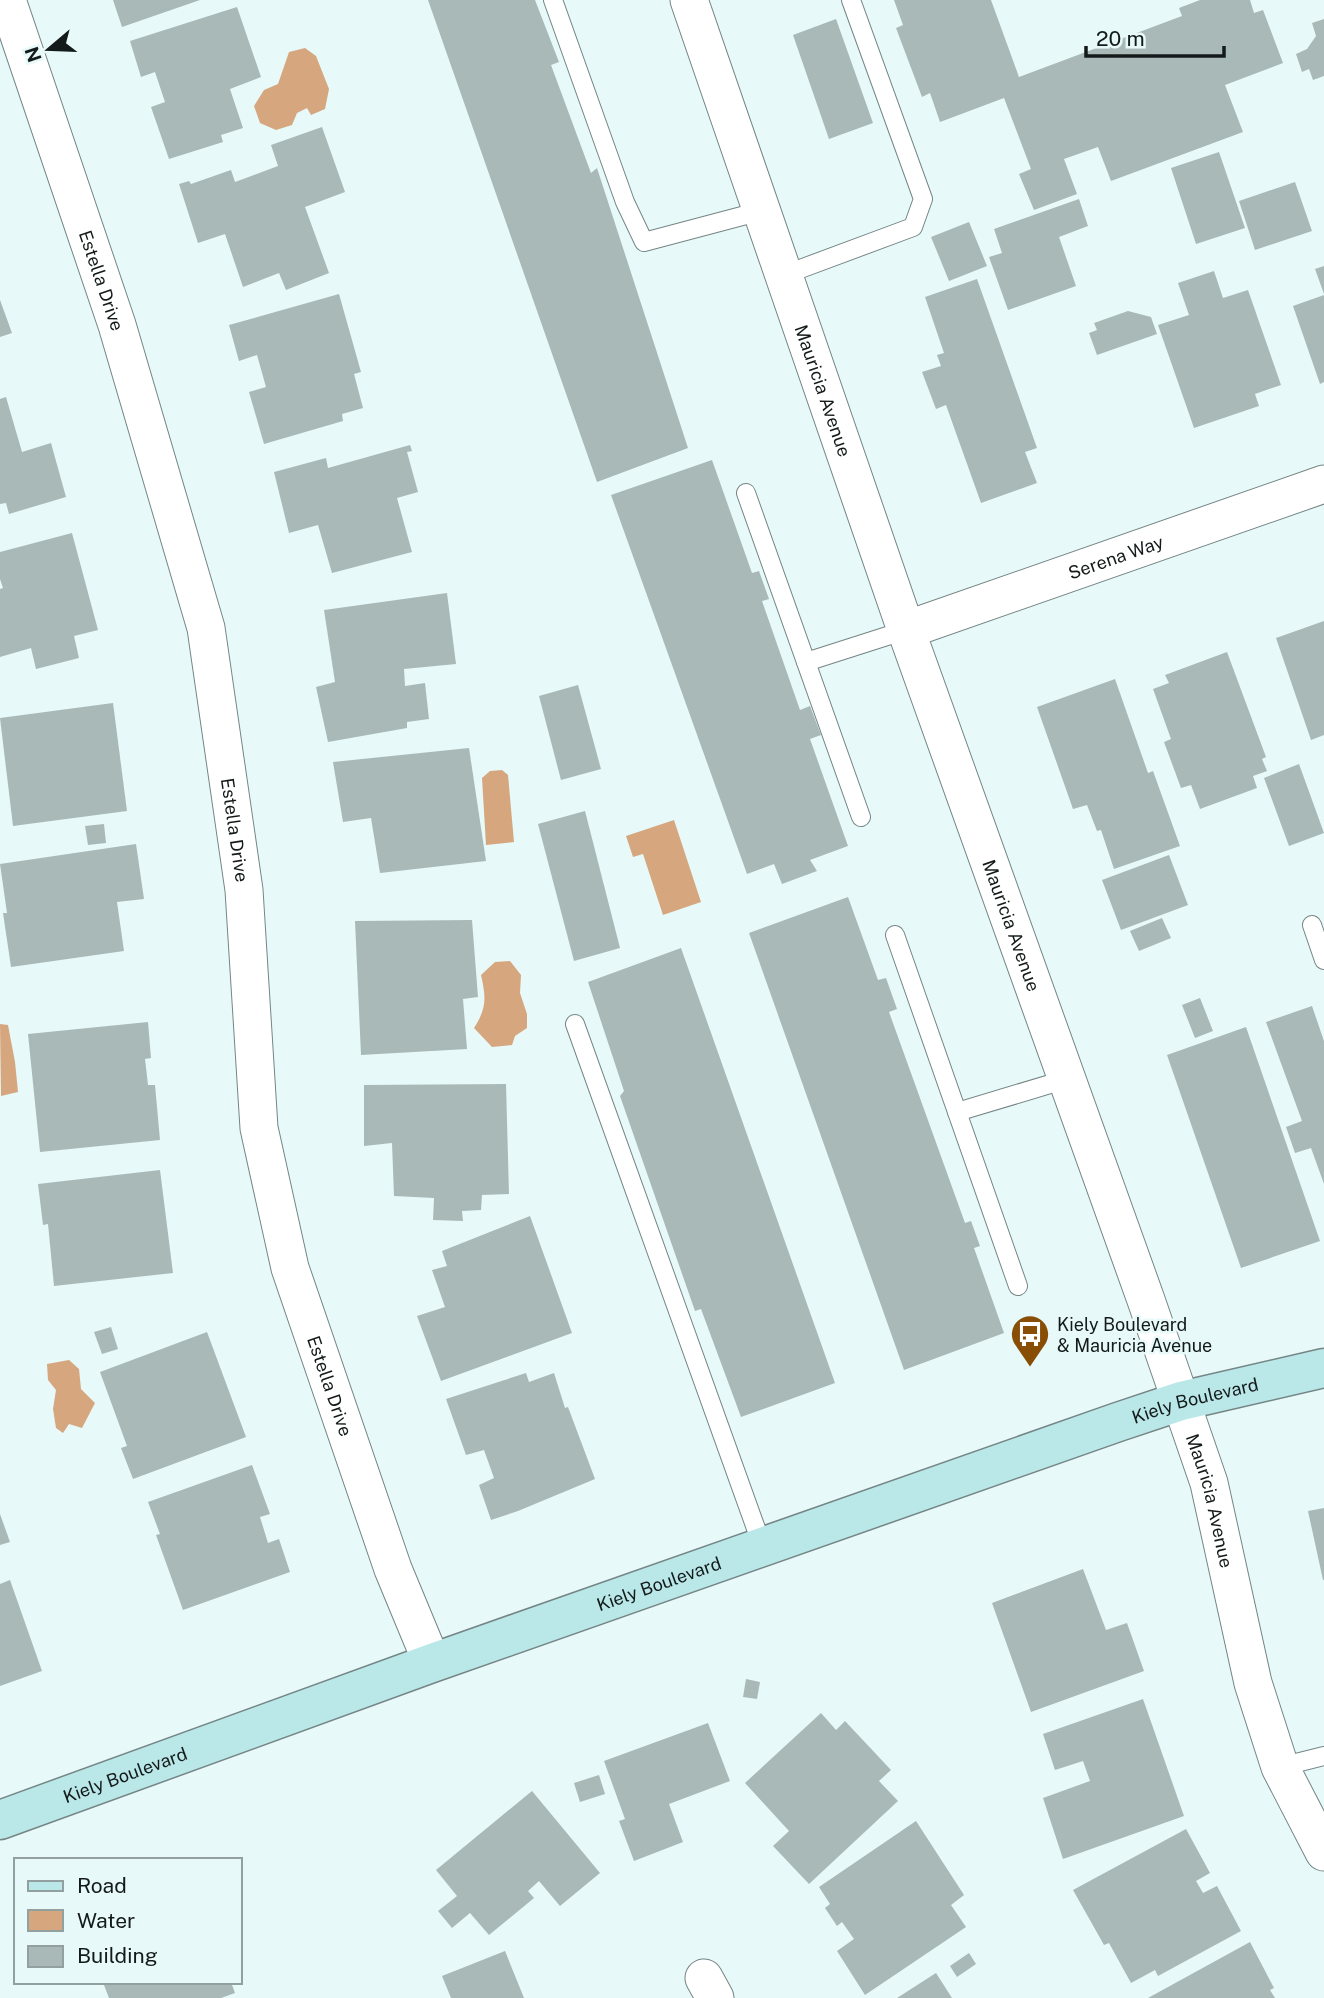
<svg xmlns="http://www.w3.org/2000/svg" width="1324" height="1998" viewBox="0 0 1324 1998" font-family="'Public Sans',sans-serif">
	<style>
		.water { fill: #d6a77f }
		.building { fill: #a8b9b8 }
		.lines { fill: none; stroke-linecap: round; stroke-linejoin: round }
		.service-casing { stroke: #758585; stroke-width: 20 }
		.minor-casing { stroke: #758585; stroke-width: 39 }
		.secondary-casing { stroke: #758585; stroke-width: 41 }
		.service { stroke: #fff; stroke-width: 18 }
		.minor { stroke: #fff; stroke-width: 37 }
		.secondary { stroke: #bae7e8; stroke-width: 38 }
		.labels { text-anchor: middle; dominant-baseline: central; stroke-width: 5; stroke-linejoin: round; paint-order: stroke }
		.street-label { font-size: 18px; fill: #141a1a; stroke: #e7f9f9 }
		.poi-label { font-size: 18px; fill: #141a1a; stroke: #e7f9f9; text-anchor: start }
	</style>
	<rect width="100%" height="100%" fill="#e7f9f9"/>
	<g class="water">
		<polygon points="305,48 316,56 329,89 325,109 311,115 307,108 297,113 292,125 276,130 260,123 254,106 264,90 278,84 289,52"/>
		<polygon points="502,770 508,775 514,842 486,845 482,778 490,771"/>
		<polygon points="674,820 701,902 663,915 643,854 633,857 626,836"/>
		<path d="M510,961L521,975L520,993L527,1014V1028L515,1036L512,1045L492,1047L474,1028C487,1008 486,997 481,975L495,962Z"/>
		<polygon points="0,1024 8,1025 15,1062 18,1092 1,1096"/>
		<polygon points="69,1360 79,1369 81,1389 95,1403 82,1428 69,1424 63,1433 56,1428 53,1409 56,1390 48,1380 47,1364"/>
	</g>
	<g class="building">
		<polygon points="113,0 200,0 122,27"/>
		<polygon points="428,0 535,0 559,62 551,65 591,173 597,168 688,448 597,482"/>
		<polygon points="894,0 991,0 1019,77 1182,16 1179,8 1200,0 1250,0 1254,13 1263,10 1283,63 1225,85 1243,132 1111,181 1098,147 1064,159 1077,194 1034,210 1019,174 1031,169 1004,98 940,122 930,93 922,97 896,28 903,25"/>
		<polygon points="237,7 261,77 230,89 243,128 221,135 223,142 169,159 151,107 165,102 155,72 141,77 130,41"/>
		<polygon points="836,19 873,123 829,139 793,35"/>
		<polygon points="1324,19 1324,76 1313,80 1309,69 1302,72 1296,54 1307,49 1316,36 1312,23"/>
		<polygon points="322,127 345,192 305,207 329,273 286,290 279,273 243,287 225,234 198,243 179,184 189,181 191,184 231,170 235,182 278,166 271,145"/>
		<polygon points="1219,152 1245,228 1196,244 1171,168"/>
		<polygon points="1295,182 1312,231 1255,250 1239,201"/>
		<polygon points="1079,199 1088,226 1059,237 1076,286 1008,310 989,257 1002,253 994,229"/>
		<polygon points="969,222 987,266 949,281 931,237"/>
		<polygon points="1324,266 1324,294 1315,269"/>
		<polygon points="1214,271 1223,298 1248,290 1281,385 1255,394 1259,406 1194,428 1158,325 1189,315 1178,283"/>
		<polygon points="977,279 1037,448 1025,452 1037,483 981,503 946,405 936,409 922,372 941,366 937,355 944,353 925,297"/>
		<polygon points="339,294 361,372 354,374 363,408 342,414 343,421 264,444 249,392 266,387 257,355 239,361 229,325"/>
		<polygon points="1324,295 1324,382 1320,384 1293,306"/>
		<polygon points="0,300 12,333 0,337"/>
		<polygon points="1128,311 1151,317 1157,334 1097,355 1089,333 1097,330 1094,323"/>
		<polygon points="6,397 22,452 51,443 66,497 9,514 6,503 0,504 0,399"/>
		<polygon points="410,445 412,451 407,452 418,492 397,498 412,552 332,573 318,525 289,533 274,472 326,458 328,468"/>
		<polygon points="712,460 752,573 759,571 769,599 762,601 800,710 810,706 821,735 810,739 848,846 810,860 817,871 782,884 774,864 747,874 611,495"/>
		<polygon points="72,533 98,630 74,636 79,658 36,669 31,648 0,657 0,589 3,588 0,579 0,552"/>
		<polygon points="447,593 456,664 404,669 405,686 425,683 429,719 407,722 407,728 328,742 316,687 335,682 324,610"/>
		<polygon points="1324,621 1324,735 1311,740 1276,638"/>
		<polygon points="1227,652 1266,757 1262,759 1267,771 1253,776 1257,788 1200,809 1191,785 1181,788 1164,742 1171,739 1153,689 1169,683 1165,675"/>
		<polygon points="1115,679 1148,773 1153,771 1180,846 1114,869 1101,830 1097,831 1087,805 1073,809 1037,707"/>
		<polygon points="578,685 601,769 561,780 539,696"/>
		<polygon points="113,703 127,811 13,826 0,718"/>
		<polygon points="469,748 486,861 380,873 371,818 343,822 333,762"/>
		<polygon points="1299,764 1324,833 1289,846 1264,778"/>
		<polygon points="585,811 620,948 574,961 538,824"/>
		<polygon points="104,824 106,843 88,845 85,826"/>
		<polygon points="136,844 144,899 117,902 124,951 11,967 3,913 7,913 0,864"/>
		<polygon points="1169,855 1188,905 1121,930 1102,880"/>
		<polygon points="848,897 878,980 886,978 897,1009 889,1012 965,1223 971,1221 980,1246 974,1248 1004,1333 904,1370 749,933"/>
		<polygon points="1162,918 1171,938 1139,951 1130,931"/>
		<polygon points="472,920 478,997 463,999 467,1049 361,1055 355,921"/>
		<polygon points="681,948 835,1383 741,1417 701,1309 695,1311 620,1096 624,1091 588,982"/>
		<polygon points="1200,998 1213,1031 1195,1038 1182,1005"/>
		<polygon points="1312,1006 1324,1041 1324,1184 1311,1148 1295,1153 1286,1127 1302,1121 1266,1022"/>
		<polygon points="148,1022 151,1058 145,1059 148,1085 155,1085 160,1140 40,1152 28,1034"/>
		<polygon points="1246,1027 1320,1241 1241,1268 1167,1055"/>
		<polygon points="506,1084 509,1194 482,1195 481,1210 462,1211 463,1221 433,1220 434,1198 394,1196 392,1143 364,1146 364,1085"/>
		<polygon points="160,1170 173,1273 54,1286 48,1224 43,1225 38,1184"/>
		<polygon points="530,1216 572,1333 441,1381 417,1316 445,1307 432,1270 447,1266 442,1251"/>
		<polygon points="111,1327 118,1349 102,1354 94,1332"/>
		<polygon points="207,1332 246,1437 133,1479 121,1448 127,1446 100,1372"/>
		<polygon points="526,1373 529,1382 554,1373 565,1408 568,1407 595,1479 518,1511 491,1520 479,1485 494,1478 484,1450 466,1455 446,1399"/>
		<polygon points="252,1465 270,1514 260,1517 268,1543 279,1539 290,1572 183,1610 156,1535 160,1534 148,1502"/>
		<polygon points="1324,1508 1324,1580 1323,1580 1308,1511"/>
		<polygon points="0,1514 10,1542 0,1545"/>
		<polygon points="1083,1569 1106,1630 1127,1623 1144,1671 1031,1712 992,1603"/>
		<polygon points="10,1580 42,1671 0,1686 0,1584"/>
		<polygon points="746,1679 760,1682 757,1699 743,1697"/>
		<polygon points="1143,1699 1184,1816 1063,1859 1043,1798 1090,1781 1083,1761 1055,1770 1043,1734"/>
		<polygon points="821,1713 836,1730 845,1721 891,1770 879,1781 898,1801 809,1884 773,1846 789,1831 745,1783"/>
		<polygon points="708,1723 730,1781 669,1804 683,1842 634,1861 619,1821 625,1819 604,1761"/>
		<polygon points="599,1775 605,1794 580,1802 574,1783"/>
		<polygon points="532,1791 600,1873 560,1906 539,1881 528,1891 534,1898 489,1935 470,1913 452,1928 438,1911 457,1896 436,1870"/>
		<polygon points="916,1821 964,1895 951,1905 966,1927 865,1995 837,1951 854,1939 842,1922 837,1926 825,1908 830,1904 819,1887"/>
		<polygon points="1186,1829 1210,1873 1196,1881 1203,1893 1217,1886 1241,1931 1158,1976 1155,1970 1131,1983 1109,1943 1104,1945 1073,1890"/>
		<polygon points="1250,1942 1274,1988 1270,1990 1275,1998 1148,1998"/>
		<polygon points="505,1951 524,1998 451,1998 442,1976"/>
		<polygon points="969,1953 976,1964 957,1977 950,1966"/>
		<polygon points="936,1973 952,1998 897,1998"/>
		<polygon points="111,1982 231,1982 235,1993 221,1998 109,1998 104,1985"/>
	</g>
	<g class="lines">
		<g class="service-casing">
			<g id="service">
				<polyline points="553,0 625,202 644,242 761,211"/>
				<polyline points="784,275 913,227 923,199 851,0"/>
				<polyline points="746,493 861,817"/>
				<polyline points="806,662 906,630"/>
				<polyline points="1312,925 1324,960"/>
				<polyline points="895,935 1018,1286"/>
				<polyline points="575,1024 763,1548"/>
				<polyline points="957,1112 1067,1079"/>
				<polyline points="1280,1767 1324,1756"/>
			</g>
		</g>
		<g class="minor-casing">
			<g id="minor">
				<path id="s1" d="M7,0L117,325L206,628L244,890L259,1128L290,1268L393,1569L432,1663"/>
				<path id="s2" d="M689,0L906,630L1146,1300L1209,1483L1253,1683L1280,1767L1324,1852"/>
				<path id="s3" d="M906,630L1324,484"/>
				<polyline points="704,1978 715,1998"/>
			</g>
		</g>
		<g class="secondary-casing">
			<g id="secondary">
				<path id="s4" d="M0,1820L432,1663L1118,1422L1181,1401L1324,1368"/>
			</g>
		</g>
		<use href="#service" class="service"/>
		<use href="#minor" class="minor"/>
		<use href="#secondary" class="secondary"/>
	</g>
	<defs>
		<g id="bus-pin" transform="scale(2.0125)"><path d="M0 17L-7.5 6A9.5 9.5 0 1 1 7.5 6Z" fill="#884e06" stroke="#e7f9f9"/><path d="M-5-6H5V4H4V6H2V4H-2V6H-4V4H-5ZM-3.5-4V0h7V-4ZM-3.5 1.2v1.5H-2V1.2ZM2 1.2v1.5H3.5V1.2Z" fill="#fff"/></g>
	</defs>
	<g fill-rule="evenodd">
		<use href="#bus-pin" x="1030" y="1334"/>
	</g>
	<g class="labels">
		<g class="street-label">
			<text stroke="none"><textPath href="#s1" startOffset="296">Estella Drive</textPath></text>
			<text stroke="none"><textPath href="#s2" startOffset="413">Mauricia Avenue</textPath></text>
			<text stroke="none"><textPath href="#s3" startOffset="222">Serena Way</textPath></text>
			<text stroke="none"><textPath href="#s1" startOffset="863">Estella Drive</textPath></text>
			<text stroke="none"><textPath href="#s2" startOffset="980">Mauricia Avenue</textPath></text>
			<text stroke="none"><textPath href="#s1" startOffset="1430">Estella Drive</textPath></text>
			<text stroke="none"><textPath href="#s4" startOffset="1267">Kiely Boulevard</textPath></text>
			<text stroke="none"><textPath href="#s2" startOffset="1589">Mauricia Avenue</textPath></text>
			<text stroke="none"><textPath href="#s4" startOffset="700">Kiely Boulevard</textPath></text>
			<text stroke="none"><textPath href="#s4" startOffset="133">Kiely Boulevard</textPath></text>
		</g>
		<g class="poi-label">
			<text x="1057" y="1324">Kiely Boulevard<tspan x="1057" dy="21">&amp; Mauricia Avenue</tspan></text>
		</g>
	</g>
	<rect x="14" y="1858" width="228" height="126" fill="#e7f9f9" stroke="#93a0a0" stroke-width="2"/>
	<rect x="28" y="1881" width="35" height="10" fill="#bae7e8" stroke="#93a0a0" stroke-width="2"/>
	<text x="77" y="1893" font-size="21" fill="#141a1a">Road</text>
	<rect x="28" y="1910" width="35" height="21" fill="#d6a77f" stroke="#93a0a0" stroke-width="2"/>
	<text x="77" y="1928" font-size="21" fill="#141a1a">Water</text>
	<rect x="28" y="1946" width="35" height="21" fill="#a8b9b8" stroke="#93a0a0" stroke-width="2"/>
	<text x="77" y="1963" font-size="21" fill="#141a1a">Building</text>
	<g transform="translate(49 49) rotate(251)" stroke="#e7f9f9" stroke-width="5" paint-order="stroke">
	<path d="M0-5L12 26L0 18L-12 26Z" fill="#141a1a"/>
	<text y="-10" font-size="19" font-weight="bold" text-anchor="middle" fill="#141a1a">N</text>
	</g>
	<path d="M1086 46v10h138v-10" fill="none" stroke="#141a1a" stroke-width="3.5"/>
	<text x="1096" y="46" font-size="21" fill="#141a1a" stroke="#e7f9f9" stroke-width="5" paint-order="stroke">20 m</text>
</svg>
